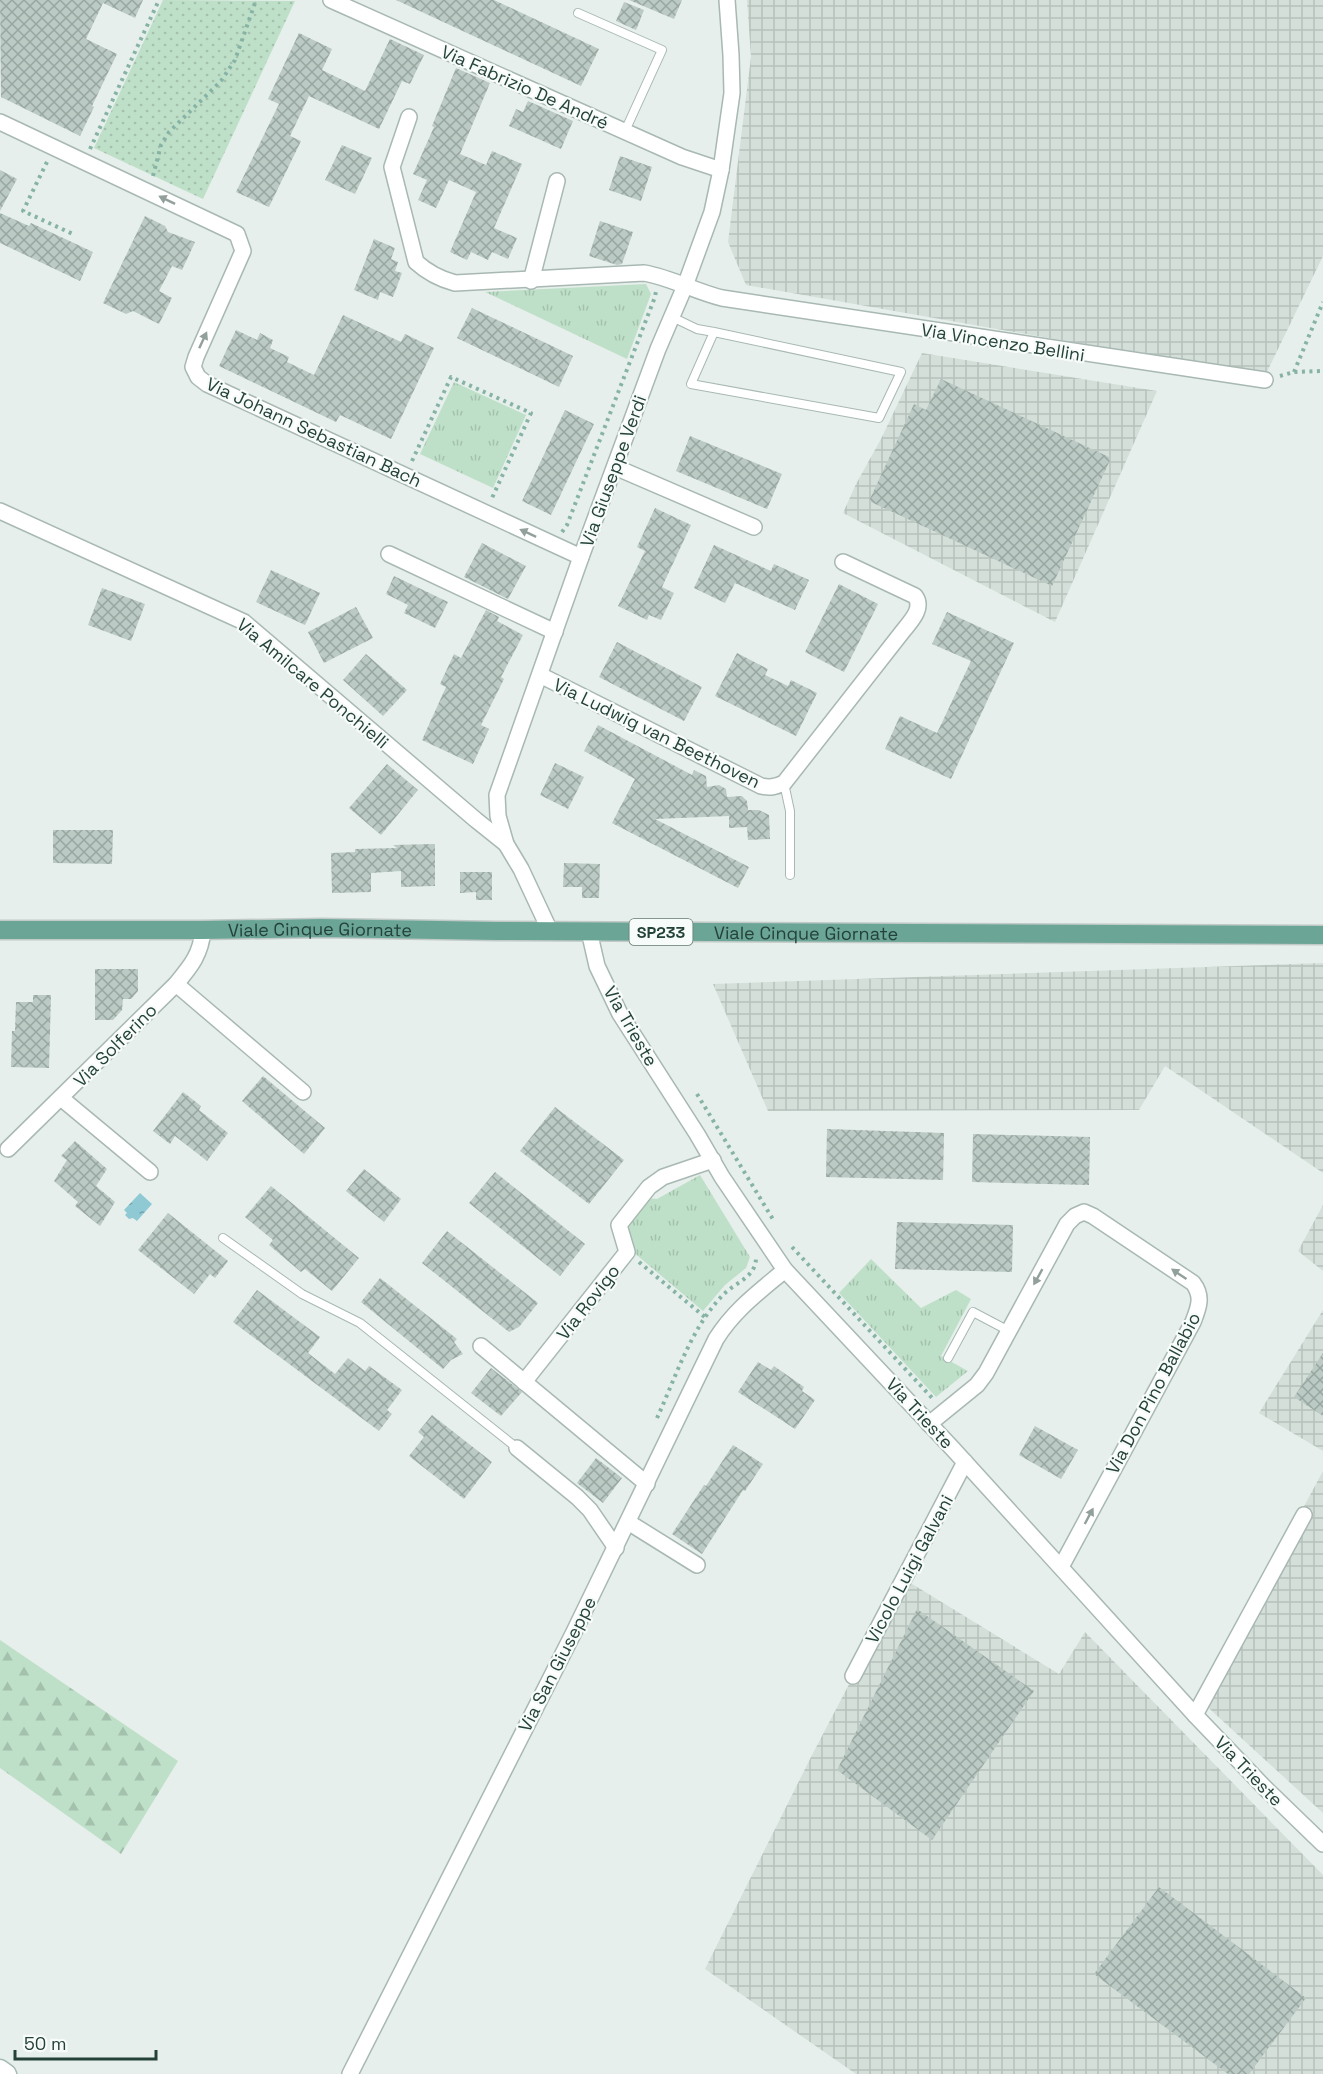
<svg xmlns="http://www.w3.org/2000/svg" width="1323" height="2074" viewBox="0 0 1323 2074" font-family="'Space Grotesk',sans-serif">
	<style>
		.industrial { fill: url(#industrial-grid) }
		.grass { fill: url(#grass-tufts) }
		.forest { fill: url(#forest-firs) }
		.park { fill: url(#park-dots) }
		.water { fill: url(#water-ripples) }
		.building { fill: url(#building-cross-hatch) }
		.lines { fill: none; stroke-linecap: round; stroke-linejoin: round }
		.lane-casing { stroke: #a8b8b2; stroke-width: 10 }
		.street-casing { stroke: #a8b8b2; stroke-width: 18 }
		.secondary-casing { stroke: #a4bbb3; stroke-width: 21 }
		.primary-casing { stroke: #c2cac8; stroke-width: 21 }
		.path { stroke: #86b3a5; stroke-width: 4; stroke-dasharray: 3 4.5; stroke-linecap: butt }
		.lane { stroke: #fff; stroke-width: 8 }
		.street { stroke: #fff; stroke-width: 15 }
		.secondary { stroke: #fff; stroke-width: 18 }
		.primary { stroke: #6aa596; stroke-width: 18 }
		.oneway { fill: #92a09c }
		.labels { text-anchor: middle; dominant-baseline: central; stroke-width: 4.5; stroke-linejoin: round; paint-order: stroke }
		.shield { fill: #f7fbf9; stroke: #637a73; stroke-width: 1.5 }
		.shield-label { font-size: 16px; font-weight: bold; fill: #24423a }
		.street-label { font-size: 18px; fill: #24423a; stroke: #f7fbf9 }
	</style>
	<defs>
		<pattern id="industrial-grid" width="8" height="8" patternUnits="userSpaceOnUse" patternTransform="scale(1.5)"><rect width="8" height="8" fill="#d4dfda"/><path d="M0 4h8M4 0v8" fill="none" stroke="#b6c1bc"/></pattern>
		<pattern id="grass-tufts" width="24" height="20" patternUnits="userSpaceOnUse" patternTransform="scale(1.5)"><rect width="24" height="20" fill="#bfe0c8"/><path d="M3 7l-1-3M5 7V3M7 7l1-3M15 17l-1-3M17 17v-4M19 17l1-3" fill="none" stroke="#a4c1ad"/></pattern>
		<pattern id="forest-firs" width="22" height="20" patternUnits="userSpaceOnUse" patternTransform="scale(1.5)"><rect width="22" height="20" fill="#bfe0c8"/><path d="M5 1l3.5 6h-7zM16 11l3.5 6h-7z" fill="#a4c1ad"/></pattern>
		<pattern id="park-dots" width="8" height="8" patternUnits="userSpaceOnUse" patternTransform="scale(1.5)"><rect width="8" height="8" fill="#bfe0c8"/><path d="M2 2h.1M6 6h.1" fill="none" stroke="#a4c1ad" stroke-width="1.8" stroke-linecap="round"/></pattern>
		<pattern id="water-ripples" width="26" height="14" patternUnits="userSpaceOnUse" patternTransform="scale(1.5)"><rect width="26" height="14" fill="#8ec9d4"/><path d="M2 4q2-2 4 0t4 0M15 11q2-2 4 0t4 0" fill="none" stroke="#74a5ad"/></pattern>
		<pattern id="building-cross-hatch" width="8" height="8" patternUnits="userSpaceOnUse" patternTransform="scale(1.5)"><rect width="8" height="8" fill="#bbcac4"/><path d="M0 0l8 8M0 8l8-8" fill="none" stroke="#98a6a0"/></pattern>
	</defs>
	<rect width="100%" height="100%" fill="#e6efeb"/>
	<g class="industrial">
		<polygon points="747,0 1323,0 1323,256 1265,376 746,285 728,242 751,57"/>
		<polygon points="922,353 1157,391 1055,622 843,513 856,484 881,439"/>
		<polygon points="1323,963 1323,1173 1165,1066 1139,1110 768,1111 713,984"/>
		<polygon points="1323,1205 1323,1271 1298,1251"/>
		<polygon points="1323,1310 1323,1451 1259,1413"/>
		<polygon points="1323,1471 1323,1813 1200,1700"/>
		<polygon points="904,1579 1059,1674 1085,1632 1323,1875 1323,2074 856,2074 705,1969 811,1757"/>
	</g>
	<g class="grass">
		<polygon points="646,284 651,294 627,359 485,292"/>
		<polygon points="454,382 526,415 493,488 420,454"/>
		<polygon points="700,1175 750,1257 746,1268 725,1285 703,1311 632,1251 624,1226 646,1198 657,1199"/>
		<polygon points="871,1259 921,1308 956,1290 971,1299 941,1356 968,1371 936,1397 839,1293"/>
	</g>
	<polygon class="forest" points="0,1640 178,1761 121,1854 0,1768"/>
	<polygon class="park" points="163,0 295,1 203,199 94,148"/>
	<polygon class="water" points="140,1193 152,1204 137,1221 133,1218 129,1219 125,1215 127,1213 124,1210"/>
	<g class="building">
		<polygon points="0,0 143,0 135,18 103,3 86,39 117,54 92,106 94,107 80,136 1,97"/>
		<polygon points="396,0 494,0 599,49 581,86"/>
		<polygon points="629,0 682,0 674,19"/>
		<polygon points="624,2 644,10 636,30 616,21"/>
		<polygon points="299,33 332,49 322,70 365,91 390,39 424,55 410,84 402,81 379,129 309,96 290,136 301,141 269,207 236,192 279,104 268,99"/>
		<polygon points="456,68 490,83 460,154 486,165 492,151 522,164 494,228 517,238 508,259 492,252 488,260 471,252 467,260 450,252 476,192 449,180 436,208 418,200 427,180 413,174 434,127 432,126"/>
		<polygon points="528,101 573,121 561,149 509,126 516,109 523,112"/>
		<polygon points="342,145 372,158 355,194 325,180"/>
		<polygon points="620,156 652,167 641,201 609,190"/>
		<polygon points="0,170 17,179 0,211"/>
		<polygon points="0,213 29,226 31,223 93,252 80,281 0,243"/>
		<polygon points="145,216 165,226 168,232 195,242 182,270 172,266 159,291 172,298 159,324 133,311 126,314 103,303"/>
		<polygon points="600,221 633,232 622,264 617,265 589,256"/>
		<polygon points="374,239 395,248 391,259 398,262 395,271 402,273 393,297 380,292 378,300 354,290"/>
		<polygon points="472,308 573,356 559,387 457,338"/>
		<polygon points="343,315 401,342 405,334 434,348 391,439 340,415 336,422 219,366 236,330 257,340 260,333 273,340 270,348 289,357 287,362 314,375"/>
		<polygon points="941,379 1111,458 1052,586 869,501 914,404 926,410"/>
		<polygon points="565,410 594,424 551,515 522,501"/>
		<polygon points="690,436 782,474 767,509 676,471"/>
		<polygon points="655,508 691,525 662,587 674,593 661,620 649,615 647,620 618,606 645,551 637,547"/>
		<polygon points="482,543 526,566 508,599 464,577"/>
		<polygon points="714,545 771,571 774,564 809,580 795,610 735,583 725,603 694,588"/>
		<polygon points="271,570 320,593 305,625 256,602"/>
		<polygon points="394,576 448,602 435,628 404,613 408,605 386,594"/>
		<polygon points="839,584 878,604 844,672 805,652"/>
		<polygon points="102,588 145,604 131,641 88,625"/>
		<polygon points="356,607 373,638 324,663 308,632"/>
		<polygon points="486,610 499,617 497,621 523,635 501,677 504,679 481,725 489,729 473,764 422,740 446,687 440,684 454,654 461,658"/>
		<polygon points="947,612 1014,643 951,779 885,749 900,716 937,733 971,661 932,644"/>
		<polygon points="617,642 702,687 684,721 599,677"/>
		<polygon points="737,653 768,669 765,675 788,686 791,680 817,693 796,736 715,696"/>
		<polygon points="366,654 407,690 383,716 343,680"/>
		<polygon points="598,725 692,775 694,770 706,776 707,787 719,785 726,789 727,797 742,796 747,801 748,810 759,810 769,815 770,839 748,840 747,827 729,828 729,816 655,819 749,867 738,888 612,823 635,779 584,751"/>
		<polygon points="555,763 584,777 568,809 540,795"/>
		<polygon points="387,764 418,790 381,835 349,808"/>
		<polygon points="53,830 113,830 112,864 53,863"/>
		<polygon points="435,844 435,886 401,887 401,871 371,873 371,892 332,893 331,853 355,852 355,849 397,848 393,845"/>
		<polygon points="564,863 600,864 599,898 582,898 582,887 563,887"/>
		<polygon points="460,872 492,872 492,900 476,900 476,892 460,893"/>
		<polygon points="95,969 138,969 138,991 131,999 123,999 122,1010 113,1020 95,1020"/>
		<polygon points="33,995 51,995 49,1068 11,1067 12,1031 15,1031 16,1002 33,1002"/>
		<polygon points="263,1076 325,1128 304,1154 242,1101"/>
		<polygon points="183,1092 201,1106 199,1110 228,1133 207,1161 175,1136 170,1144 153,1131"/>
		<polygon points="555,1107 624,1160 589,1204 520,1151"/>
		<polygon points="827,1129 944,1133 943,1180 826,1177"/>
		<polygon points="973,1134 1090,1137 1089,1185 972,1182"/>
		<polygon points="75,1141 107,1169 96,1186 115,1202 100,1226 75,1206 78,1202 54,1181 67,1160 61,1156"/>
		<polygon points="364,1169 401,1199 384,1222 346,1191"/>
		<polygon points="495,1172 585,1244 560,1276 469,1203"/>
		<polygon points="271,1186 359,1258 332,1291 305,1269 301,1272 269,1245 273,1240 245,1217"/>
		<polygon points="168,1213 228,1261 215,1278 210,1274 194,1294 138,1250"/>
		<polygon points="897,1222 1013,1225 1012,1272 895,1269"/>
		<polygon points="447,1231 538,1303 519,1327 509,1332 422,1263"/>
		<polygon points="380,1278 457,1339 454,1342 463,1354 451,1360 443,1369 361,1302"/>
		<polygon points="257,1290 320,1337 308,1353 335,1374 348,1358 365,1371 369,1366 402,1390 387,1410 392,1414 379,1431 233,1322"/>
		<polygon points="1323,1353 1323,1416 1294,1397"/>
		<polygon points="758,1362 771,1370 774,1366 804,1387 802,1391 815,1400 795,1429 738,1392"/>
		<polygon points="491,1368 522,1392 501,1416 471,1393"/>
		<polygon points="432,1415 492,1462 464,1499 409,1456 424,1437 418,1432"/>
		<polygon points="1035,1426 1078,1450 1061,1479 1019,1455"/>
		<polygon points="733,1445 763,1464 745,1491 743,1490 702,1554 672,1534 704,1485 706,1486"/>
		<polygon points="596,1458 622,1478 603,1503 577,1483"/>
		<polygon points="917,1609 1034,1691 932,1840 837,1770"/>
		<polygon points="1159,1887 1306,1998 1249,2074 1228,2074 1094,1974"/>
	</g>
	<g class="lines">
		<g class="lane-casing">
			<g id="lane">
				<polyline points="578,13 662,50 625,131"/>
				<polyline points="672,317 697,329 714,332 901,372 879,418 691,384 714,332"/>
				<polyline points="784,783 790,811 790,875"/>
				<polyline points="223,1238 302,1294 360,1323 517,1448"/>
				<polyline points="948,1358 973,1312 1009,1331"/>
			</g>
		</g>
		<g class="street-casing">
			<g id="street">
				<polyline points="331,0 682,157 721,170"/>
				<path d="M409,117L392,167L416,262C428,273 440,279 455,283L644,273C672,278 694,291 722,298L1265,380"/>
				<polyline points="0,122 237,234 243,251 196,357 193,367 198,377 207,384 581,557"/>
				<polyline points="531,281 557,181"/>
				<polyline points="615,467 754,527"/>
				<polyline points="0,511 244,622 476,820 506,844"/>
				<polyline points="389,554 555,632"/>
				<path d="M540,675L761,786C770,788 775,787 784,783L903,631C911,621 924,608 915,596L843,562"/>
				<polyline points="550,931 521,869 506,844 498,816 497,795 581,557 658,349 685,286 712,212 721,170 732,93 731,55 727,0"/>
				<polyline points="589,931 597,966 620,1014 697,1134 722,1177 785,1270 953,1449 1195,1715 1265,1788 1323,1844"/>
				<polyline points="176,984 303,1092"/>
				<polyline points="61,1098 150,1172"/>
				<path d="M8,1149L176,984C191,966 201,954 203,930"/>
				<polyline points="481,1346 647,1484"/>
				<polyline points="524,1382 627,1252 619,1225 649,1187 663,1177 713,1160"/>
				<path d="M929,1424L977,1385L986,1373L1067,1224L1075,1216L1084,1212L1093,1216L1193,1283C1203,1296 1199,1307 1193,1322L1061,1567"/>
				<polyline points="517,1448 577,1497 590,1510 616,1548"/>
				<polyline points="628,1522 697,1565"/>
				<polyline points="853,1676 965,1462"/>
				<polyline points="1195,1715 1304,1515"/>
				<path d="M350,2074L574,1632L716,1339C734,1310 760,1291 785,1270"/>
			</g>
		</g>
		<g class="secondary-casing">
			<polyline id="secondary" points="0,2069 7,2074"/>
		</g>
		<g class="primary-casing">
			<g id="primary">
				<path id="s1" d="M0,930H203L321,928L497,931L1323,935"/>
			</g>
		</g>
		<g class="path">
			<polyline points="90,149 159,0"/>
			<polyline points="47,162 23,211 75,235"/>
			<polyline points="153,176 161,145 169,132 221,81 235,60 256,0"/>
			<polyline points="1294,372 1323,302"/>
			<polyline points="1280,376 1294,372 1323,371"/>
			<polyline points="412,461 451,377 531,413 492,498"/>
			<polyline points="562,532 567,525 655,297 656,291"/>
			<polyline points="697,1094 774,1221"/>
			<polyline points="792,1247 934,1400"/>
			<polyline points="639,1262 706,1318"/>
			<path d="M657,1418C676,1377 691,1327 724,1294C736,1282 757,1277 756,1256"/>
		</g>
		<use href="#lane" class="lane"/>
		<use href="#street" class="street"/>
		<use href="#secondary" class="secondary"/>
		<use href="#primary" class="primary"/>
	</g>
	<defs><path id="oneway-solid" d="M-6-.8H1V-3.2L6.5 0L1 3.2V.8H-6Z" transform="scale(1.5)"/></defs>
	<g class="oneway">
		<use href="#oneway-solid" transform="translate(167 200) rotate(-154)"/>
		<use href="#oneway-solid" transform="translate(203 340) rotate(-65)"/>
		<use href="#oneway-solid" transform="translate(528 533) rotate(-155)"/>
		<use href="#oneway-solid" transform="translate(1179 1274) rotate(-146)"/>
		<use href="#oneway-solid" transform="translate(1038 1277) rotate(119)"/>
		<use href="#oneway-solid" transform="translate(1089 1516) rotate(-62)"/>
	</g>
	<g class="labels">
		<rect class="shield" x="629.5" y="919" width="63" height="26" rx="4.5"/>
		<g class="shield-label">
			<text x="661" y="932">SP233</text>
		</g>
		<g class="street-label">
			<text transform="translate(525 87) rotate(24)">Via Fabrizio De André</text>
			<text transform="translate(1003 342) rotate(9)">Via Vincenzo Bellini</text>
			<text transform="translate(314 432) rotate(25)">Via Johann Sebastian Bach</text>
			<text transform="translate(613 471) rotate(-70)">Via Giuseppe Verdi</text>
			<text transform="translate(313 683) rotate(40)">Via Amilcare Ponchielli</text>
			<text transform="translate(657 733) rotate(26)">Via Ludwig van Beethoven</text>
			<text stroke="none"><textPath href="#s1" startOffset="320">Viale Cinque Giornate</textPath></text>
			<text stroke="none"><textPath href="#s1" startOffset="806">Viale Cinque Giornate</textPath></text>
			<text transform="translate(631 1026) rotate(60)">Via Trieste</text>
			<text transform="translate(115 1045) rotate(-45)">Via Solferino</text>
			<text transform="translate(588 1302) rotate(-52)">Via Rovigo</text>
			<text transform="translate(1153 1393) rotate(-62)">Via Don Pino Ballabio</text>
			<text transform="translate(920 1413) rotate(47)">Via Trieste</text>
			<text transform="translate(909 1569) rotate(-62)">Vicolo Luigi Galvani</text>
			<text transform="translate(557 1664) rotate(-63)">Via San Giuseppe</text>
			<text transform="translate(1249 1771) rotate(46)">Via Trieste</text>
		</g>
	</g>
	<path d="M15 2050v9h141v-9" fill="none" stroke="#24423a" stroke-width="3"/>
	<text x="24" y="2050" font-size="18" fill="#24423a" stroke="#f7fbf9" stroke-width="4.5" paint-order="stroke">50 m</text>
</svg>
